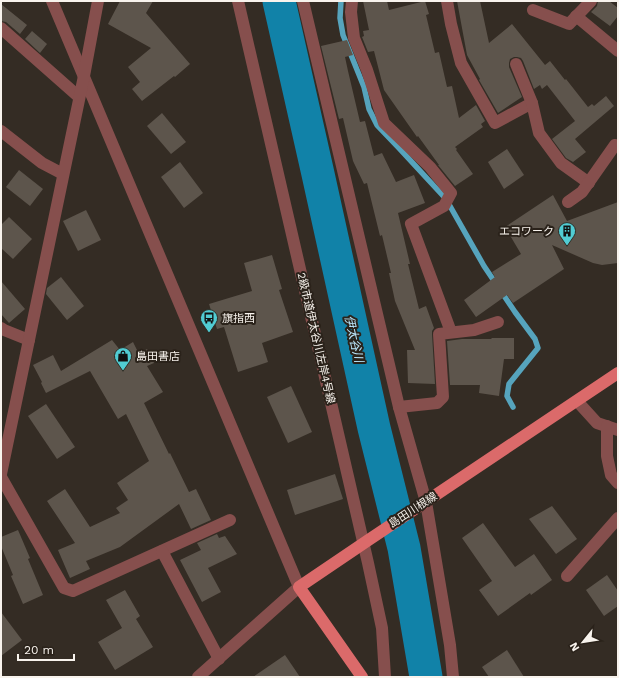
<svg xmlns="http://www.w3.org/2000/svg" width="619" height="678" viewBox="0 0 619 678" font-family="'Work Sans','Noto Sans JP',sans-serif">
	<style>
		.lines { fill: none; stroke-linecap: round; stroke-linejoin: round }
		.stream { stroke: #56a4bd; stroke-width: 5.5 }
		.river { stroke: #1182a8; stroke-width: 33 }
		.building { fill: #5d554c }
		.minor { stroke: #864f4d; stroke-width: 12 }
		.major { stroke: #db6a6a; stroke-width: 12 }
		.labels { text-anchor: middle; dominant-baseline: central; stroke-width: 4; stroke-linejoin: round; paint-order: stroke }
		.poi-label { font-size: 11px; fill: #f8f3ed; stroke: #2a221a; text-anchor: start }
		.street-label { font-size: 11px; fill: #f8f3ed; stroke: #2a221a }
		.water-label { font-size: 12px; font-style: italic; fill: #bae7fc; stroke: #2a221a }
	</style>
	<rect width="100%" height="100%" fill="#342c24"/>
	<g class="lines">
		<polyline class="stream" points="341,1 340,18 343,35 364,87 369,109 377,125 399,148 446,199 484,266 515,312 535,339 538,348 509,384 507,396 513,407"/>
		<polyline class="river" points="279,1 318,174 374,428 404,548 426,677"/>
	</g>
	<g class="building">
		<polygon points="120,1 153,1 146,13 190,64 175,77 174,76 142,101 132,89 140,82 128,67 151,48 108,24"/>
		<polygon points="363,1 387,1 389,10 425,1 429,14 426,15 435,53 439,52 447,87 452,86 459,118 476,105 485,121 481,124 483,127 455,147 457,149 456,150 473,174 455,186 438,165 439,165 418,136 417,137 384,90 374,51 368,52 362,37 364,36 363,31 369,30"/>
		<polygon points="457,1 480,1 489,43 512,24 545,65 550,61 565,80 566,79 588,107 592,104 594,106 606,96 614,106 575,139 586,152 573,162 566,158 552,139 575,121 547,85 542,89 540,85 534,89 523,61 521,58 517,57 514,57 510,59 509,63 509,67 522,97 498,113 479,80 480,79 467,55"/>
		<polygon points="598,1 609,1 618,8 618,16 610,26 591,12 597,6"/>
		<polygon points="1,4 27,25 20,34 6,22 1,21"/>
		<polygon points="32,31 47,44 40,53 25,39"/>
		<polygon points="347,40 353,55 345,57 348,71 360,122 365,121 374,156 382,153 396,182 414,175 425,203 398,213 410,264 408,264 419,309 426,306 434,328 432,331 432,334 435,384 408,383 407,350 415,350 395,301 389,273 391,273 382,235 380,236 367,183 364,184 353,161 343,118 339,119 321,46"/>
		<polygon points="162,113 186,142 171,154 147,126"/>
		<polygon points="507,149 524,175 504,189 488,162"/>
		<polygon points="180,162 203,193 184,208 161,177"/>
		<polygon points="19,170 43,189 30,206 6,187"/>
		<polygon points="553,195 567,221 618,202 618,263 602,265 593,263 552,245 564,269 513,303 507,295 476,317 464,300 495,277 492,272 521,254 505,227"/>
		<polygon points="86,210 101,240 78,251 63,221"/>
		<polygon points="9,217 32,239 13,259 1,248 1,225"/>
		<polygon points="272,255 282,289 279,290 293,332 262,343 268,362 238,372 224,327 217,329 209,304 252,291 244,263"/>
		<polygon points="61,277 84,306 67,320 46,294 47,288"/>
		<polygon points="1,281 25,309 9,323 1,314"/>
		<polygon points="491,338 514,338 514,359 504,359 499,396 479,393 480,385 450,385 447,341 462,339 492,339"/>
		<polygon points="112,340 120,350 133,342 139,354 147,349 154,363 147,366 163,392 144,403 169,454 170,453 189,492 196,489 211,520 191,529 179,504 120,547 86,561 90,569 70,578 58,550 75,543 47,501 65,489 90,527 120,513 116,508 128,500 117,483 149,461 126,414 118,419 90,371 46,393 41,383 42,382 33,365 53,355 61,371"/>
		<polygon points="291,386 312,432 288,443 267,397"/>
		<polygon points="46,404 75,447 57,459 28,416"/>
		<polygon points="335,474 343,499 295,515 287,490"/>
		<polygon points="552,506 577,539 556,554 529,519"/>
		<polygon points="483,523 515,567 534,554 552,580 531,595 530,593 498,616 479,590 492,581 462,538"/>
		<polygon points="18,530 30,558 28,559 43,595 23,604 11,576 13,575 1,546 1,537"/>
		<polygon points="217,534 219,538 225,536 237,554 208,568 221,592 202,602 180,560 201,550 197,543"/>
		<polygon points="607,575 618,591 618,606 604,616 586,590"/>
		<polygon points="125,590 140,616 136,619 153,647 115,670 98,642 122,628 106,600"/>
		<polygon points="1,612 22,640 1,656"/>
		<polygon points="507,650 524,677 489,677 482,667"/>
		<polygon points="285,655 300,677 253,677"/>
	</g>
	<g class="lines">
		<g class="minor">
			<polyline points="52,1 299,587 198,677"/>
			<polyline points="238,1 368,563 382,628 385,677"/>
			<polyline points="303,1 399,407 426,502 450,645 453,677"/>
			<polyline points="352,1 351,12 354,38 367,70 384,123 430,167 451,193 444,206 411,224 451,332"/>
			<polyline points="447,1 451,24 461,63 495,123 532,103"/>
			<polyline points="533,10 569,24 591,1"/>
			<polyline points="576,16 618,51"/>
			<polyline points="1,28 79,97"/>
			<polyline points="516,64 532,103 539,133 561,163 589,183"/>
			<polyline points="1,131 42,163 63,174"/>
			<polyline points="568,202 582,192 615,145"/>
			<polyline points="1,328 4,330 29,340"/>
			<polyline points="577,401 597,423 618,430"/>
			<polyline points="399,407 437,403 443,397 439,334 474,330 498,322"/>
			<polyline points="607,426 607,456 611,475 618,483"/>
			<polyline points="1,474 84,76 98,1"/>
			<polyline points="1,477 64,588 73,591 230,520"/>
			<polyline points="162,551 219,659"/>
			<polyline points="567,576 618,518"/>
		</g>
		<polyline class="major" points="362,677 299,587 367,541 618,373"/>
	</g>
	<defs>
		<g id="building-pin" transform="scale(0.9)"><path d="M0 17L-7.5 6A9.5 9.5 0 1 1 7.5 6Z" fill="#51ccd3" stroke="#2a221a"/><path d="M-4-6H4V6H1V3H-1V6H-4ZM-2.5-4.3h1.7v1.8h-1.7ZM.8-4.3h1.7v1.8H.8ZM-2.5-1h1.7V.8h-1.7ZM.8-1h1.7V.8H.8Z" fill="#111"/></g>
		<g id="bus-pin" transform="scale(0.9)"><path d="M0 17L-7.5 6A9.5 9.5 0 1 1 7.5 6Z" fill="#51ccd3" stroke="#2a221a"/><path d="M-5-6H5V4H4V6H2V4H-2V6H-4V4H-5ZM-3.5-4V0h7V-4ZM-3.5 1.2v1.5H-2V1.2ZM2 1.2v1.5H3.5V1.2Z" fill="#111"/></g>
		<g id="shop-pin" transform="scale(0.9)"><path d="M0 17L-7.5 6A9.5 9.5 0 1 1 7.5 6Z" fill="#51ccd3" stroke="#2a221a"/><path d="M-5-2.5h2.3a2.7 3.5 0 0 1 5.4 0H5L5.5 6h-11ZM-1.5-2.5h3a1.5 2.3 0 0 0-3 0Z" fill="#111"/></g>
	</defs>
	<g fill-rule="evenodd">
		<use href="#building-pin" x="567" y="231"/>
		<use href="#bus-pin" x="209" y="318"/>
		<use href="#shop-pin" x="123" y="356"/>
	</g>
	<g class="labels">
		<g class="poi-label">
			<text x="554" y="231" text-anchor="end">エコワーク</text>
			<text x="222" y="318">旗指西</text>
			<text x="136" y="356">島田書店</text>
		</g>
		<g class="street-label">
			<text transform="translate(316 338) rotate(77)">2級市道伊太谷川左岸4号線</text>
			<text transform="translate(413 510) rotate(-33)">島田川根線</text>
		</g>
		<g class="water-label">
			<text transform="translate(354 339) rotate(77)">伊太谷川</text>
		</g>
	</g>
	<rect width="619" height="678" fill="none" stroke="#f8f3ed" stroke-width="4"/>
	<g transform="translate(583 642) rotate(240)" stroke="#2a221a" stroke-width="3" paint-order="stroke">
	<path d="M0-3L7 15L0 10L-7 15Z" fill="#f8f3ed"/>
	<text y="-6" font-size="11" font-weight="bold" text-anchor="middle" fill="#f8f3ed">N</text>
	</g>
	<path d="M18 654v6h56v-6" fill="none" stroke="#f8f3ed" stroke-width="2"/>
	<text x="24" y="654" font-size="12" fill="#f8f3ed" stroke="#2a221a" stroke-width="3" paint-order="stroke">20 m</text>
</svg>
